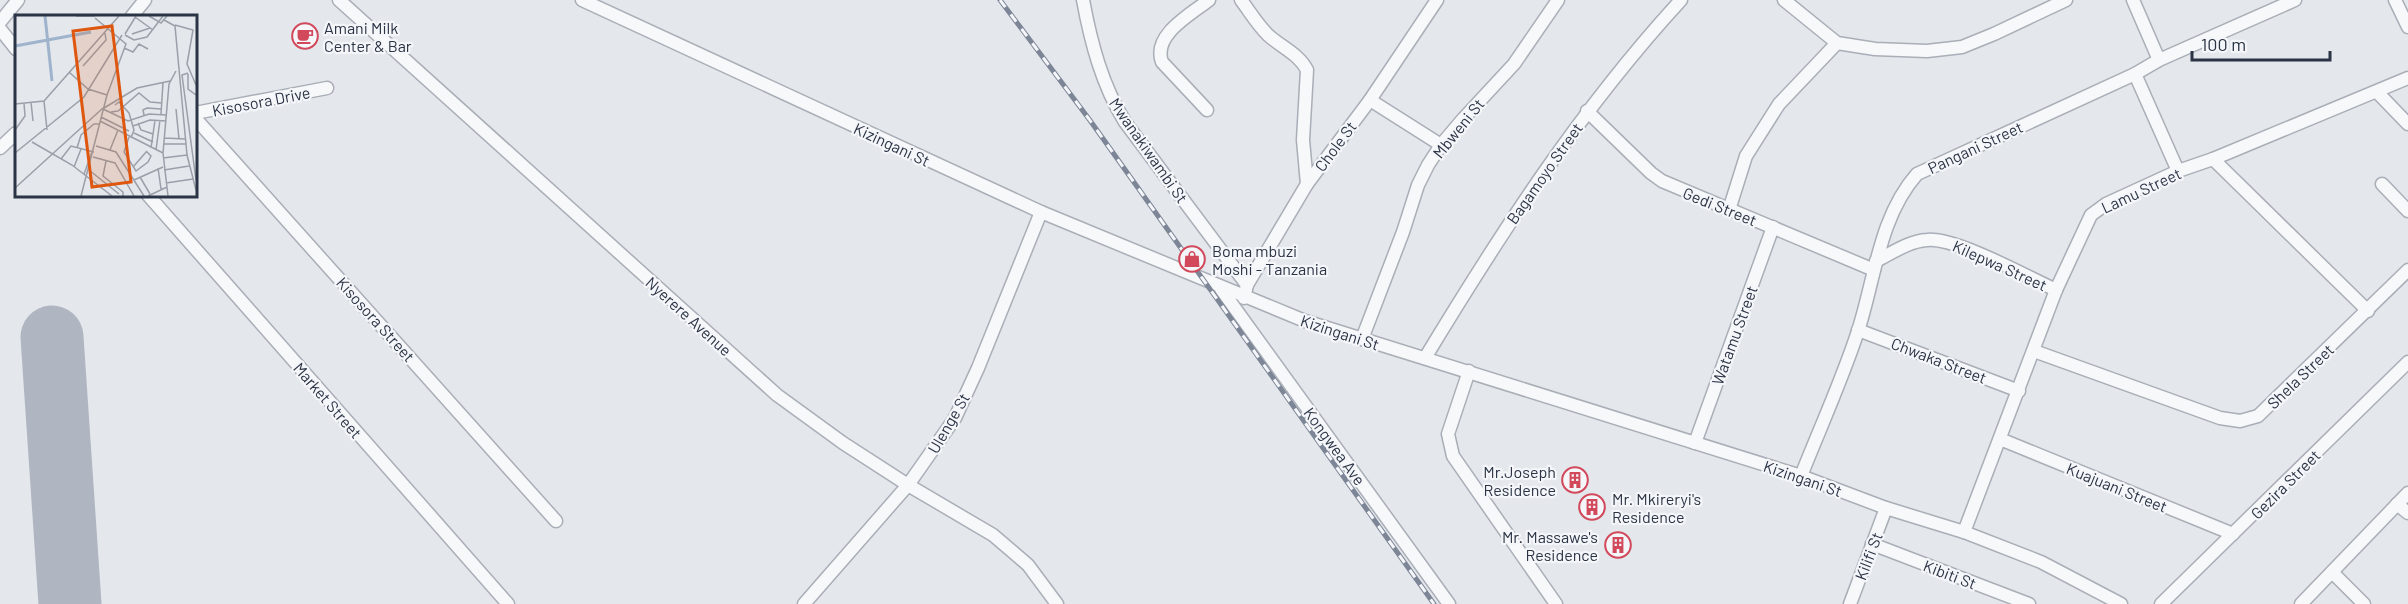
<svg xmlns="http://www.w3.org/2000/svg" width="2408" height="604" viewBox="0 0 2408 604" font-family="Barlow,sans-serif">
	<style>
		.lines { fill: none; stroke-linecap: round; stroke-linejoin: round }
		.runway { stroke: #b0b6c1; stroke-width: 63 }
		.minor-casing { stroke: #a9aeb7; stroke-width: 15 }
		.minor { stroke: #f7f8fa; stroke-width: 12 }
		.rail-casing { stroke: #7d8696; stroke-width: 5 }
		.rail { stroke: #f4f6f9; stroke-width: 3; stroke-dasharray: 9; stroke-linecap: butt }
		.labels { text-anchor: middle; dominant-baseline: central; stroke-width: 4.5; stroke-linejoin: round; paint-order: stroke }
		.poi-label { font-size: 16px; fill: #2b3445; stroke: #f4f6f9; text-anchor: start }
		.street-label { font-size: 16px; fill: #2b3445; stroke: #f4f6f9 }
		.inset-river { fill: none; stroke: #9fb4cc; stroke-width: 3 }
		.inset-road { fill: none; stroke: #9a9fa9; stroke-width: 1.5 }
		.view { fill: #df570f; fill-opacity: 0.15; stroke: #df570f; stroke-width: 3 }
		.inset-edge { fill: none; stroke: #2b3445; stroke-width: 3 }
	</style>
	<rect width="100%" height="100%" fill="#e4e7ec"/>
	<g class="lines">
		<polyline class="runway" points="52,337 70,604"/>
		<g class="minor-casing">
			<g id="minor">
				<polyline points="339,0 777,395 843,443 908,485 993,535 1028,565 1057,604"/>
				<polyline points="582,0 1041,212 1305,321 1801,476 1886,508 1964,532 2041,562 2121,604"/>
				<path d="M1083,0C1091,43 1102,85 1125,122L1247,285"/>
				<path d="M1241,0C1250,12 1257,24 1268,35C1281,47 1299,54 1307,70L1303,140L1307,184"/>
				<polyline points="1784,0 1837,43 1875,49 1927,51 1962,47 1994,34 2066,0"/>
				<polyline points="2133,0 2159,60"/>
				<polyline points="2395,0 2408,27"/>
				<polyline points="132,16 145,0"/>
				<polyline points="0,22 18,0"/>
				<polyline points="0,29 16,49"/>
				<polyline points="2135,74 2178,171"/>
				<polyline points="2377,92 2408,124"/>
				<polyline points="1370,100 1441,145"/>
				<path d="M1207,110L1162,62C1152,35 1191,14 1209,0"/>
				<polyline points="1587,111 1651,173 1662,181 1874,270"/>
				<polyline points="195,113 327,88"/>
				<polyline points="195,118 556,521"/>
				<polyline points="0,148 16,133"/>
				<polyline points="2213,159 2368,311"/>
				<polyline points="2382,184 2408,211"/>
				<polyline points="148,195 508,604"/>
				<polyline points="1729,210 1746,156 1779,104 1837,43"/>
				<path d="M1876,261C1892,253 1909,241 1927,240C1956,237 2027,277 2056,290"/>
				<polyline points="1221,289 1449,604"/>
				<polyline points="1244,298 1247,285 1307,184 1370,100 1437,0"/>
				<polyline points="1858,330 2019,391"/>
				<polyline points="1362,339 1403,232 1418,185 1428,165 1441,145 1463,119 1514,64 1558,0"/>
				<polyline points="2034,351 2220,418 2240,421 2258,416 2408,270"/>
				<path d="M1425,358C1502,231 1580,110 1681,0"/>
				<polyline points="1469,371 1448,434 1453,456 1556,604"/>
				<polyline points="2000,439 2233,534"/>
				<polyline points="1695,443 1773,227"/>
				<path d="M1801,476C1820,428 1842,380 1858,331C1875,279 1879,217 1917,174L2135,74L2159,60L2295,0"/>
				<polyline points="2397,504 2408,513"/>
				<polyline points="1964,532 2056,290 2091,215 2106,204 2178,171 2213,159 2408,78"/>
				<polyline points="1872,544 2029,604"/>
				<polyline points="2332,572 2364,604"/>
				<polyline points="804,604 908,485 955,418 978,368 1041,212"/>
				<polyline points="1850,604 1886,508"/>
				<polyline points="2161,604 2408,362"/>
				<polyline points="2301,604 2408,493"/>
			</g>
		</g>
		<use href="#minor" class="minor"/>
		<g class="rail-casing">
			<polyline id="rail" points="1000,0 1089,119 1434,604"/>
		</g>
		<use href="#rail" class="rail"/>
	</g>
	<defs>
		<g id="cafe-ring" transform="scale(1.35)"><circle r="9.5" fill="#f4f6f9" stroke="#d1495b" stroke-width="1.5"/><path d="M-5.5-4.5H6V0H3Q3 3.5 0 3.5H-2.5Q-5.5 3.5-5.5 0ZM3-3.2v2h1.7v-2ZM-6 4.5H4V6H-6Z" fill="#d1495b"/></g>
		<g id="shop-ring" transform="scale(1.35)"><circle r="9.5" fill="#f4f6f9" stroke="#d1495b" stroke-width="1.5"/><path d="M-5-2.5h2.3a2.7 3.5 0 0 1 5.4 0H5L5.5 6h-11ZM-1.5-2.5h3a1.5 2.3 0 0 0-3 0Z" fill="#d1495b"/></g>
		<g id="building-ring" transform="scale(1.35)"><circle r="9.5" fill="#f4f6f9" stroke="#d1495b" stroke-width="1.5"/><path d="M-4-6H4V6H1V3H-1V6H-4ZM-2.5-4.3h1.7v1.8h-1.7ZM.8-4.3h1.7v1.8H.8ZM-2.5-1h1.7V.8h-1.7ZM.8-1h1.7V.8H.8Z" fill="#d1495b"/></g>
	</defs>
	<g fill-rule="evenodd">
		<use href="#cafe-ring" x="305" y="36"/>
		<use href="#shop-ring" x="1192" y="259"/>
		<use href="#building-ring" x="1575" y="480"/>
		<use href="#building-ring" x="1592" y="507"/>
		<use href="#building-ring" x="1618" y="545"/>
	</g>
	<g class="labels">
		<g class="poi-label">
			<text x="324" y="27">Amani Milk<tspan x="324" dy="18">Center &amp; Bar</tspan></text>
			<text x="1212" y="250">Boma mbuzi<tspan x="1212" dy="18">Moshi - Tanzania</tspan></text>
			<text x="1556" y="471" text-anchor="end">Mr.Joseph<tspan x="1556" dy="18">Residence</tspan></text>
			<text x="1612" y="498">Mr. Mkireryi's<tspan x="1612" dy="18">Residence</tspan></text>
			<text x="1598" y="536" text-anchor="end">Mr. Massawe's<tspan x="1598" dy="18">Residence</tspan></text>
		</g>
		<g class="street-label">
			<text transform="translate(261 101) rotate(-11)">Kisosora Drive</text>
			<text transform="translate(1458 128) rotate(-51)">Mbweni St</text>
			<text transform="translate(892 144) rotate(25)">Kizingani St</text>
			<text transform="translate(1335 146) rotate(-53)">Chole St</text>
			<text transform="translate(1975 147) rotate(-25)">Pangani Street</text>
			<text transform="translate(1149 150) rotate(55)">Mwanakiwambi St</text>
			<text transform="translate(1544 173) rotate(-55)">Bagamoyo Street</text>
			<text transform="translate(2141 190) rotate(-25)">Lamu Street</text>
			<text transform="translate(1720 206) rotate(22)">Gedi Street</text>
			<text transform="translate(2000 265) rotate(24)">Kilepwa Street</text>
			<text transform="translate(689 316) rotate(42)">Nyerere Avenue</text>
			<text transform="translate(376 319) rotate(48)">Kisosora Street</text>
			<text transform="translate(1340 332) rotate(18)">Kizingani St</text>
			<text transform="translate(1734 335) rotate(-70)">Watamu Street</text>
			<text transform="translate(1939 360) rotate(21)">Chwaka Street</text>
			<text transform="translate(2300 376) rotate(-44)">Shela Street</text>
			<text transform="translate(328 400) rotate(49)">Market Street</text>
			<text transform="translate(948 423) rotate(-60)">Ulenge St</text>
			<text transform="translate(1335 446) rotate(54)">Kongwea Ave</text>
			<text transform="translate(1803 478) rotate(19)">Kizingani St</text>
			<text transform="translate(2285 484) rotate(-45)">Gezira Street</text>
			<text transform="translate(2117 487) rotate(22)">Kuajuani Street</text>
			<text transform="translate(1868 556) rotate(-69)">Kilifi St</text>
			<text transform="translate(1950 574) rotate(21)">Kibiti St</text>
		</g>
	</g>
	<g transform="translate(15 15)">
		<rect width="182" height="182" fill="#e4e7ec"/>
		<path class="inset-river" d="M30,1L37,66M0,31L76,17"/>
		<path class="inset-road" d="M61,1H80M134,1L146,8L152,1M120,2L138,15M149,5L160,11L172,140L181,175M160,10L178,15L172,49L181,70M110,19L121,1M117,19L135,13M110,20L119,25L132,22L148,1M109,33L118,37L124,29L133,34M68,51L91,25L90,18M54,57L73,74L92,80M173,58L167,60L181,165M173,59V74L181,80M29,86L32,115M16,87L18,106M0,89L29,86L104,1M100,90L104,87L114,98L119,115L116,123M89,93L122,73L155,66M88,94L113,106L134,99L151,100M161,94L164,124M96,97L103,96L124,78L135,87L147,88M146,99L148,68M129,100L128,95L132,93L146,94M86,102L114,116M85,106L148,138M123,108L126,115L138,119M118,111L135,105L151,106M0,115L10,101L9,88M119,118L138,127M114,122L109,137L121,156L133,147L136,141L132,137M150,123L170,124M17,127L57,150L97,181M149,129H171M81,131L101,137L129,181M62,133L66,120L79,109H85M136,133L140,105M95,135L103,115M141,135L145,105M0,138L69,82L107,20M78,142L100,148L119,181M148,143L172,140M46,144L56,131L79,137M91,146L88,161L108,177V181M59,152L66,134M118,152L132,136M143,153L146,174M74,155L104,179M149,155L174,151M69,159L77,137M125,162L135,179M119,165L148,152M151,168L178,164M0,173L88,93M66,181L92,80L111,29L80,3M133,181L152,172M153,181L148,138L154,69L161,56"/>
		<path class="view" d="M97,11L116,167L77,172L58,16Z"/>
		<rect width="182" height="182" class="inset-edge"/>
	</g>
	<path d="M2192 51v9h138v-9" fill="none" stroke="#2b3445" stroke-width="3"/>
	<text x="2201" y="51" font-size="18" fill="#2b3445" stroke="#f4f6f9" stroke-width="4.5" paint-order="stroke">100 m</text>
</svg>
